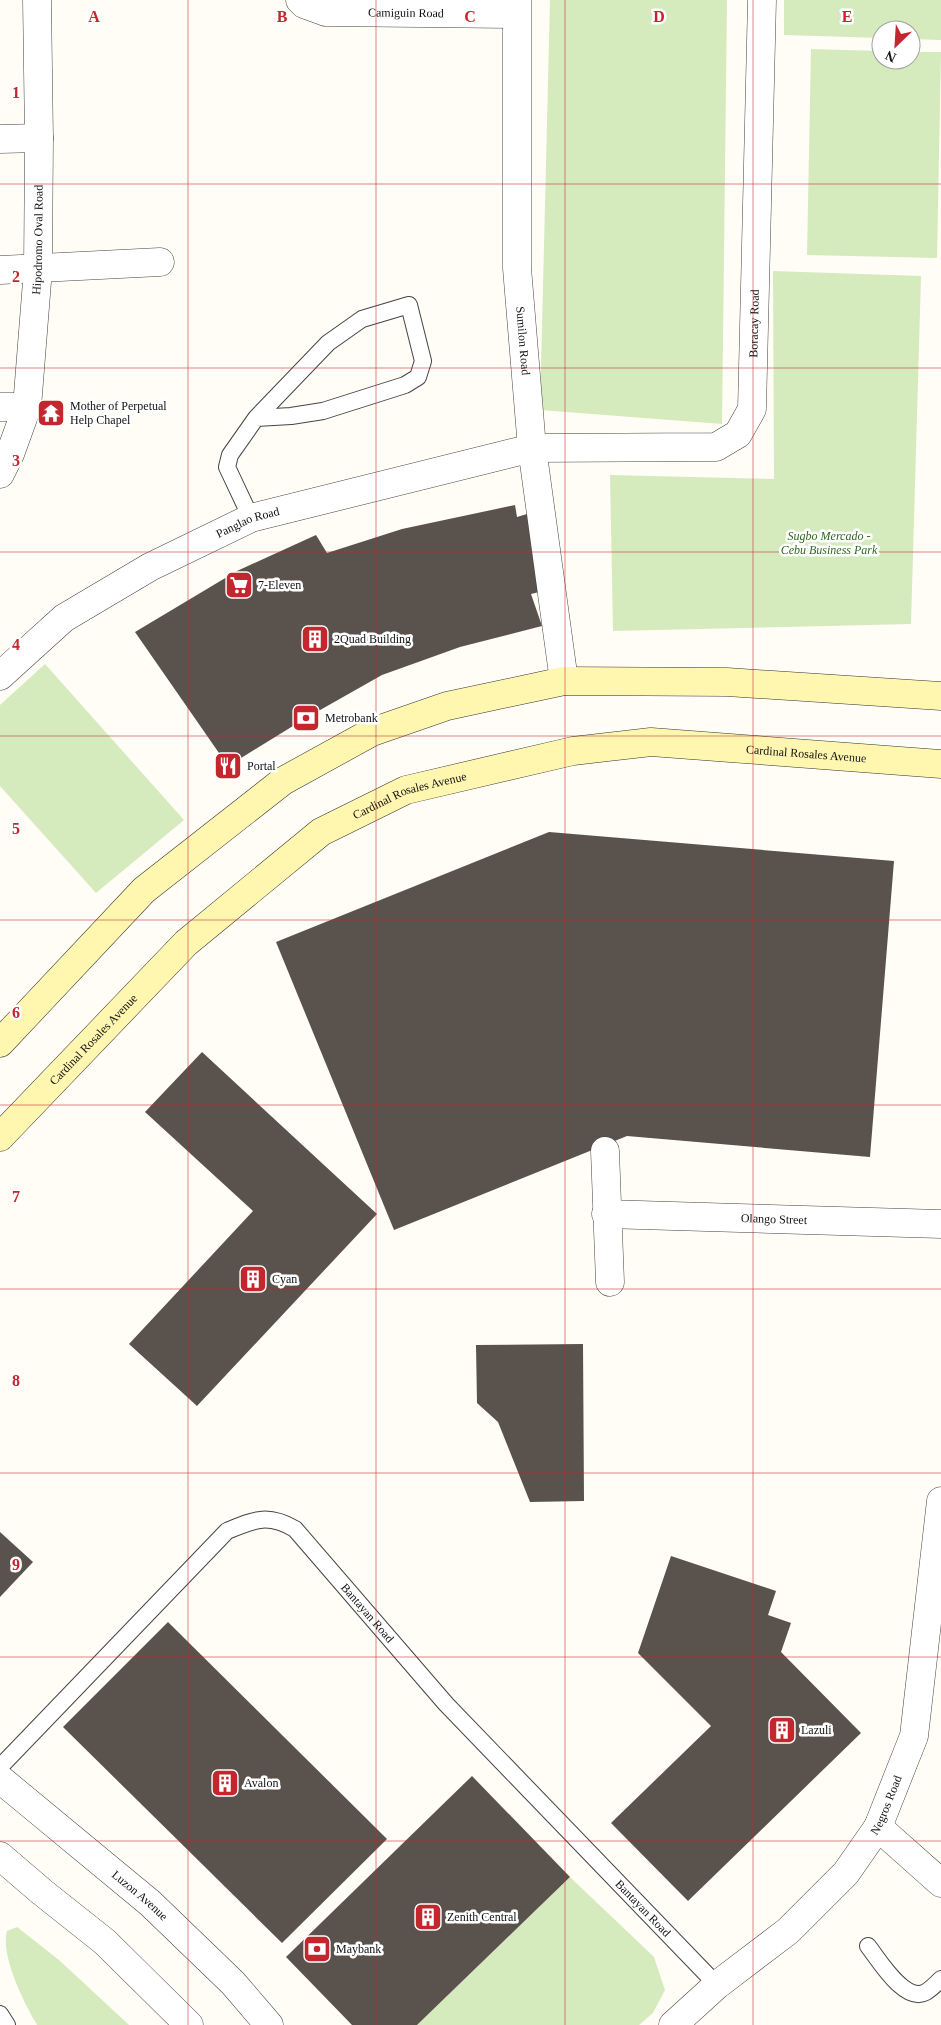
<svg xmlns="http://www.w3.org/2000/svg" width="941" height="2025" viewBox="0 0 941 2025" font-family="'Times New Roman',serif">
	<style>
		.green { fill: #d5ebbd }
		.building { fill: #5a524d }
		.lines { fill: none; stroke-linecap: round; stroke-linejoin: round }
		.service-casing { stroke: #444; stroke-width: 18 }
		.minor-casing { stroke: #444; stroke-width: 29 }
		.tertiary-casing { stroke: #444; stroke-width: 29 }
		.secondary-casing { stroke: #333; stroke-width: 29 }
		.service { stroke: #fff; stroke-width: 16 }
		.minor { stroke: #fff; stroke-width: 28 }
		.tertiary { stroke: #fff; stroke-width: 28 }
		.secondary { stroke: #fff6b0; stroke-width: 28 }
		.grid { fill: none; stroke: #c4262e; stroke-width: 1; stroke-opacity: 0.55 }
		.labels { text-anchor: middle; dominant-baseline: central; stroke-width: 5; stroke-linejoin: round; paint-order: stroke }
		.street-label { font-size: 12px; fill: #111; stroke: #fff }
		.poi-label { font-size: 12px; fill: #111; stroke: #fff; text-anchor: start }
		.park-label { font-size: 12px; font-style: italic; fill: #2f6b1f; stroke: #fff }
		.grid-label { font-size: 16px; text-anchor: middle; font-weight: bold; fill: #c4262e; stroke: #fff; stroke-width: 5; stroke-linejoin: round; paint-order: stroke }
	</style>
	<rect width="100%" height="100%" fill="#fffdf5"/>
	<g class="green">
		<polygon points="550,0 727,0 722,424 540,410"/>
		<polygon points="784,0 941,0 941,40 911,39 911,30 881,30 881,38 784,35"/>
		<polygon points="811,49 881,51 881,60 911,60 911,52 941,52 937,258 807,255"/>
		<polygon points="773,271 921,276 911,624 613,631 610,475 774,479"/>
		<polygon points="45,664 184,820 96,893 0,786 0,705"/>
		<polygon points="570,1877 654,1957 665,1990 653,2013 639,2025 417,2025"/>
		<path d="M17,1927L59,1960L129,2025H37C24,2003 0,1955 7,1931Z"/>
	</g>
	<g class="building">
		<polygon points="515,505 517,517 527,514 547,590 531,594 542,626 460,647 382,675 306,718 228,766 135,632 237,571 316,535 327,553 402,529"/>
		<polygon points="549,832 894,861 870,1157 627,1136 394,1230 276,942"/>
		<polygon points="202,1052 377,1214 197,1406 129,1344 253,1211 145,1112"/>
		<polygon points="583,1344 584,1501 530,1502 498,1422 477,1403 476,1345"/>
		<polygon points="0,1532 33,1562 0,1597"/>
		<polygon points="671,1556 776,1591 768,1615 791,1623 781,1652 861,1733 688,1901 611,1823 711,1726 638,1653"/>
		<polygon points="168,1622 387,1839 282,1943 63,1727"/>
		<polygon points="472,1776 570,1877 417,2025 352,2025 286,1957"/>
	</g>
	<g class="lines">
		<g class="service-casing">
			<g id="service">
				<polyline points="251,518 227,467 230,455 256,418 328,343 362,319 409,305 423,361 418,377 405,385 323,411 291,416 256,418"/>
				<path id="s1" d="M0,1767L227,1531C254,1520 267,1513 295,1529L446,1704L717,1985"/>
				<path d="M868,1946C879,1960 905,2004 926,1992C931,1989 936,1984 941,1979"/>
				<polyline points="0,2014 7,2025"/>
			</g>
		</g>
		<g class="minor-casing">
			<g id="minor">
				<path id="s2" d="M300,0L304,4L326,12L516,14"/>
				<path id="s3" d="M517,0V268L532,448L564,681"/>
				<polyline points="0,139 39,138"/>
				<polyline points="0,270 160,262"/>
				<polyline points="0,407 27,407"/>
				<path id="s4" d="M0,474L10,454L27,407L38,269L39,138L37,0"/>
				<path id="s5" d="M0,676L64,618L150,567L251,518L532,448L716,447L738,434L752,409L762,0"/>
				<polyline points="605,1151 610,1282"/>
				<path id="s6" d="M606,1214L941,1224"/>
				<polyline points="878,1827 941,1883"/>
				<path id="s7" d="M673,2025L717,1985L788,1931L846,1873L878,1827L914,1736L941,1501"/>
			</g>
		</g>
		<g class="tertiary-casing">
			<g id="tertiary">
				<path id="s8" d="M0,1779L150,1903L233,1983L269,2025"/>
				<polyline points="0,1856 42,1892 105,1942 189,2025"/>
			</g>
		</g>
		<g class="secondary-casing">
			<g id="secondary">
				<polyline points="0,1043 144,890 283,781 372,732 447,706 564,681 727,682 941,696"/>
				<path id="s9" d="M0,1137L186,943L321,832L406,790L573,751L651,742L941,764"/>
			</g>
		</g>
		<use href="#service" class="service"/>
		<use href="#minor" class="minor"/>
		<use href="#tertiary" class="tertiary"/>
		<use href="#secondary" class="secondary"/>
	</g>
	<path class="grid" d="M188,0V2025M376,0V2025M565,0V2025M753,0V2025M0,184H941M0,368H941M0,552H941M0,736H941M0,920H941M0,1105H941M0,1289H941M0,1473H941M0,1657H941M0,1841H941"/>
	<defs>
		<g id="temple-square" transform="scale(1.4375)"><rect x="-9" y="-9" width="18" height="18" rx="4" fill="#c4262e" stroke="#fff"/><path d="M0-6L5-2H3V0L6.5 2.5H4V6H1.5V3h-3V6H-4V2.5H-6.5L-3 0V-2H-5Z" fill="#fff"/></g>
		<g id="supermarket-square" transform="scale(1.4375)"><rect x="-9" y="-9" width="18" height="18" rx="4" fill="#c4262e" stroke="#fff"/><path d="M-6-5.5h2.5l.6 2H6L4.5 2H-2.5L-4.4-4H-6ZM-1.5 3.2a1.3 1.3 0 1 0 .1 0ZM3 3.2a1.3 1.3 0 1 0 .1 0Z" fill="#fff"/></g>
		<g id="building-square" transform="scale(1.4375)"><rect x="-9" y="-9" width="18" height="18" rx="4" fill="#c4262e" stroke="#fff"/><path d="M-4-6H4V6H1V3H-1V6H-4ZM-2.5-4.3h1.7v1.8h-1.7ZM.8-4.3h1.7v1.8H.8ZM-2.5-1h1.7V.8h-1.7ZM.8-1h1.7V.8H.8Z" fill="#fff"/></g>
		<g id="bank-square" transform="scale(1.4375)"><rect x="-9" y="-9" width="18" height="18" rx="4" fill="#c4262e" stroke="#fff"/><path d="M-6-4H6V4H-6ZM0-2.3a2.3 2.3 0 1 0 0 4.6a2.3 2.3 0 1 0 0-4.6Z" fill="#fff"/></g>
		<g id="restaurant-square" transform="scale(1.4375)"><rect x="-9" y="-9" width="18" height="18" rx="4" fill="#c4262e" stroke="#fff"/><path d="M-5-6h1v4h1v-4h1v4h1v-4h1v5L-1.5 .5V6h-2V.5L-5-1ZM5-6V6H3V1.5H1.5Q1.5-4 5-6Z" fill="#fff"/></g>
	</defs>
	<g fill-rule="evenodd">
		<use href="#temple-square" x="51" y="413"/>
		<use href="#supermarket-square" x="239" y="585"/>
		<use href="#building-square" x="315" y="639"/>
		<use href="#bank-square" x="306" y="718"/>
		<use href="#restaurant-square" x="228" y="766"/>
		<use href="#building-square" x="253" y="1279"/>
		<use href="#building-square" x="782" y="1730"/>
		<use href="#building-square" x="225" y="1783"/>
		<use href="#building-square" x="428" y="1917"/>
		<use href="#bank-square" x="317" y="1949"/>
	</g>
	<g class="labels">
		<g class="street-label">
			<text stroke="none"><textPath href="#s2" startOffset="109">Camiguin Road</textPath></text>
			<text stroke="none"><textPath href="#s4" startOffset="240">Hipodromo Oval Road</textPath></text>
			<text stroke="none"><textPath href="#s5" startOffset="912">Boracay Road</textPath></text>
			<text stroke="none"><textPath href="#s3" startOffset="341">Sumilon Road</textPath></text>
			<text stroke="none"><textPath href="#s5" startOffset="294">Panglao Road</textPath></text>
			<text stroke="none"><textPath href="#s9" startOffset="944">Cardinal Rosales Avenue</textPath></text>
			<text stroke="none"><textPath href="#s9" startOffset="540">Cardinal Rosales Avenue</textPath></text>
			<text stroke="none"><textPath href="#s9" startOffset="135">Cardinal Rosales Avenue</textPath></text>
			<text stroke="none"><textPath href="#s6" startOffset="168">Olango Street</textPath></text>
			<text stroke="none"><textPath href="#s1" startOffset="510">Bantayan Road</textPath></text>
			<text stroke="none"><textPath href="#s7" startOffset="310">Negros Road</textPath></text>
			<text stroke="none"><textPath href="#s8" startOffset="182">Luzon Avenue</textPath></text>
			<text stroke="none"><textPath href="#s1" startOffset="914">Bantayan Road</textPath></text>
		</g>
		<g class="poi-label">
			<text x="70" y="406">Mother of Perpetual<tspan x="70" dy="14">Help Chapel</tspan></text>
			<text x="258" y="585">7-Eleven</text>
			<text x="334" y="639">2Quad Building</text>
			<text x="325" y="718">Metrobank</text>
			<text x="247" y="766">Portal</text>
			<text x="272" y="1279">Cyan</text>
			<text x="801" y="1730">Lazuli</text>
			<text x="244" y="1783">Avalon</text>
			<text x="447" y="1917">Zenith Central</text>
			<text x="336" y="1949">Maybank</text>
		</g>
		<g class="park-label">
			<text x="829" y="536">Sugbo Mercado -<tspan x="829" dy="14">Cebu Business Park</tspan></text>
		</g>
	</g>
	<g class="grid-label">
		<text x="94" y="22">A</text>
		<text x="282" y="22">B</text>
		<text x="470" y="22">C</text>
		<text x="659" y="22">D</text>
		<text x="847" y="22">E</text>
		<text x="16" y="98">1</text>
		<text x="16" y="282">2</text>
		<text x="16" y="466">3</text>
		<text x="16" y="650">4</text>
		<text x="16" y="834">5</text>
		<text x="16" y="1018">6</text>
		<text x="16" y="1202">7</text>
		<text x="16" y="1386">8</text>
		<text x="16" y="1570">9</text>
	</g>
	<g transform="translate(896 45) rotate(205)"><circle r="24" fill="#ffffff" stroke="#a0a0a0"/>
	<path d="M0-4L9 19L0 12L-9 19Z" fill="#c4262e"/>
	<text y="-8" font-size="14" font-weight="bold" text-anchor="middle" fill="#111111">N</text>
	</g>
</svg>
